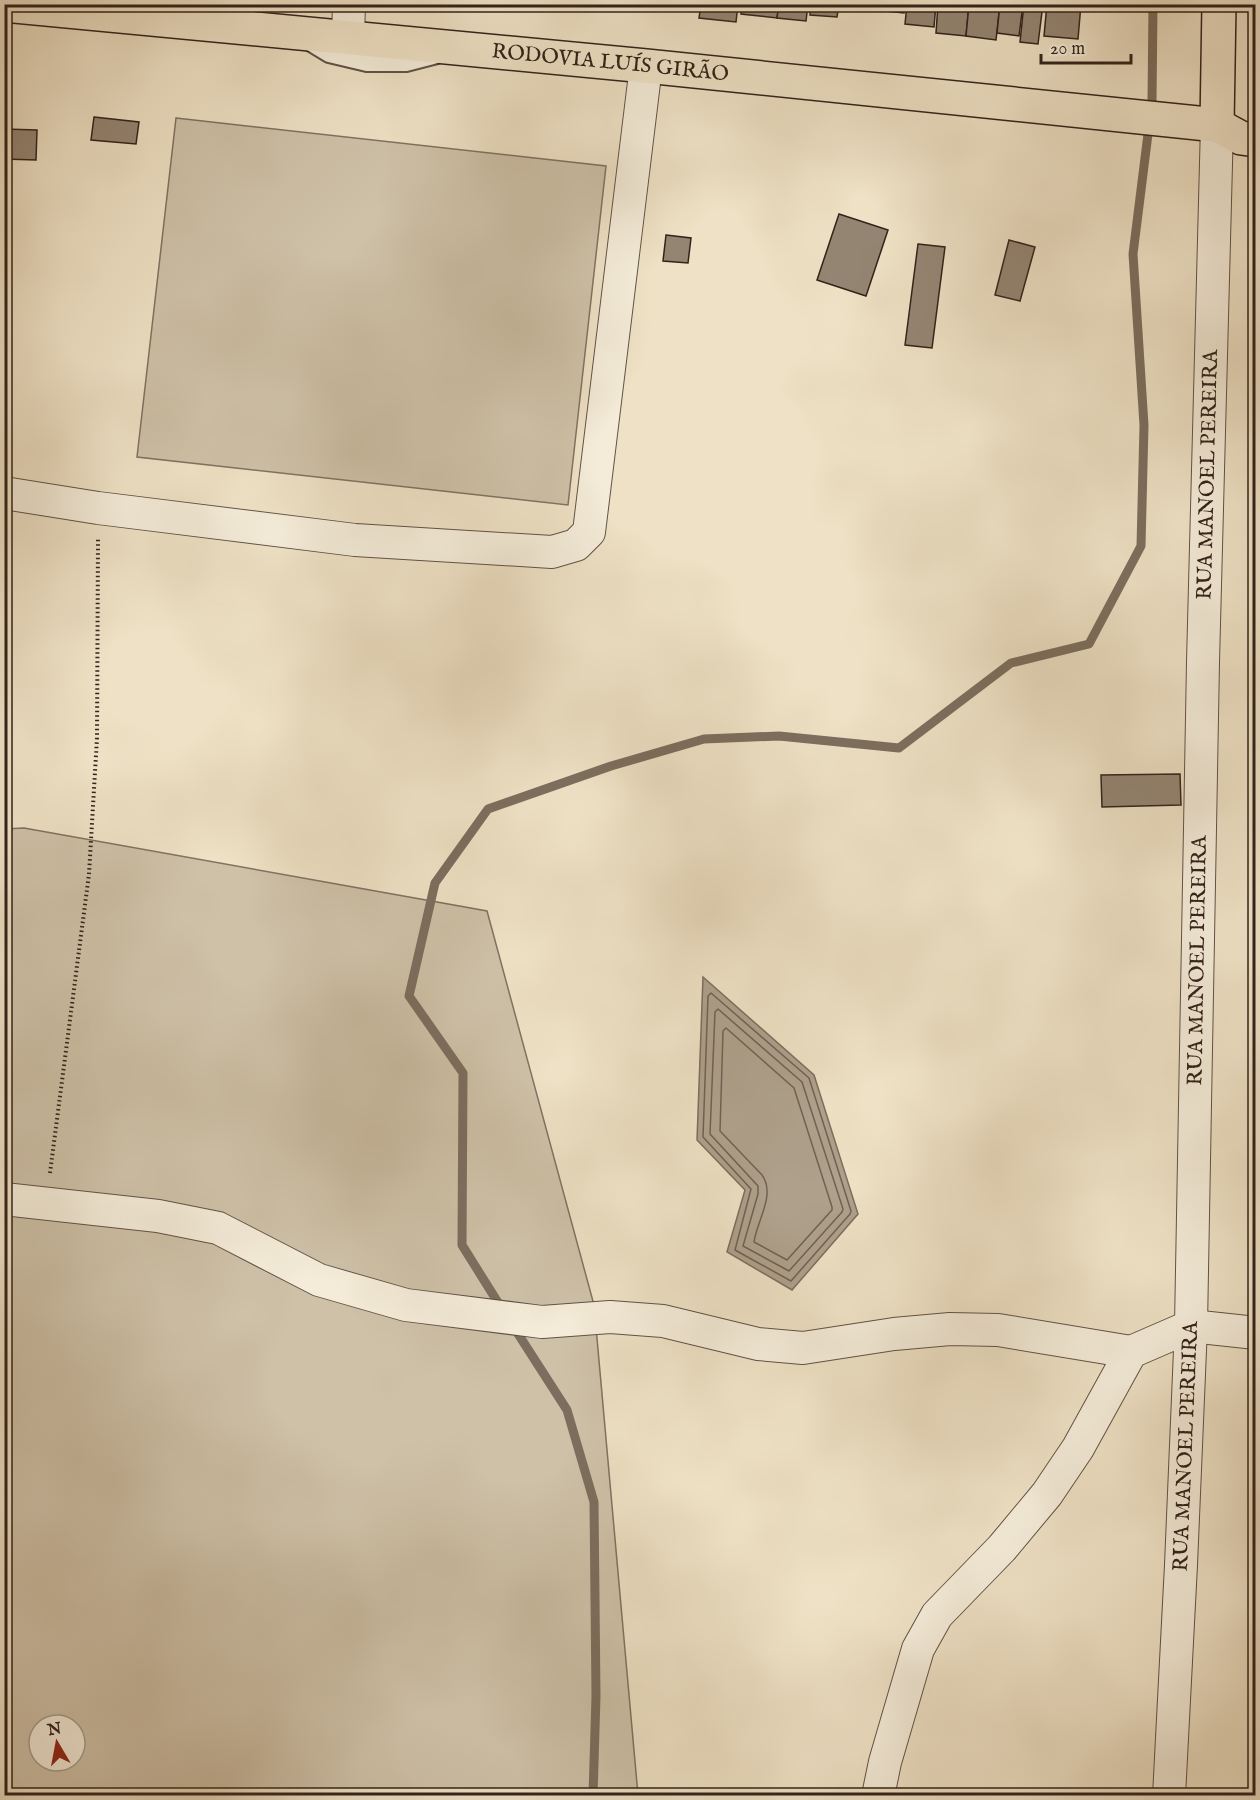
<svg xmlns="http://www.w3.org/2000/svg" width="1260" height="1800" viewBox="0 0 1260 1800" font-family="'IM FELL English',serif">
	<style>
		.green { fill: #cec1a8; stroke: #807262; stroke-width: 1.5; fill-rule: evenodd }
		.water { fill: #aea08b; stroke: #7c6e5e; stroke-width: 1.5 }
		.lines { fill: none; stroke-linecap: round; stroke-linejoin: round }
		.shore { stroke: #706153; stroke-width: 1.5 }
		.stream { stroke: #7c6e5e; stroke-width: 9 }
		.building { fill: #948573; stroke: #32221b; stroke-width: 1.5 }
		.lane-casing { stroke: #615246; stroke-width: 20 }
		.street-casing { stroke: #615246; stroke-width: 34 }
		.primary-casing { stroke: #32221b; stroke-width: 36 }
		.path { stroke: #32221b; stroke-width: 4; stroke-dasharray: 1.5 3; stroke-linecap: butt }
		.lane { stroke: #f4ecd9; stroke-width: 16 }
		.street { stroke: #f4ecd9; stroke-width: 32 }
		.primary { stroke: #eee1c5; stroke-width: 33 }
		.labels { text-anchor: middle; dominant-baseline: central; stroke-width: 5; stroke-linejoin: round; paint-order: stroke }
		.street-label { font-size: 21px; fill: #32221b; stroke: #f4ecd9 }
	</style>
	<rect width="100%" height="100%" fill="#eee1c5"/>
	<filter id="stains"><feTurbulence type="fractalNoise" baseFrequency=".00333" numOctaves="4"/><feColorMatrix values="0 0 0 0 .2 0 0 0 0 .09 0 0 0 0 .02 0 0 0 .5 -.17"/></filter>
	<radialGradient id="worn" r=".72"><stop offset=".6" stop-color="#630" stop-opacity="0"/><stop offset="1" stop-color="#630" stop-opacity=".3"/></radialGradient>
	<g class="green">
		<polygon points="176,118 606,166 568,505 137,457"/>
		<path d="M24,828L487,911L594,1305L638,1795H5L4,829ZM39,1725H75V1761H39Z"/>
	</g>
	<polygon class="water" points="703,977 814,1075 858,1214 792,1290 727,1252 745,1190 697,1140"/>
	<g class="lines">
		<g class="shore">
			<polygon points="711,993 809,1078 851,1211 850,1214 791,1281 735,1250 751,1189 703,1137 708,996"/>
			<polygon points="718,1009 802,1082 843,1209 842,1212 789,1271 743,1246 758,1194 758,1186 710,1134 715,1012"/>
			<path d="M726,1028L794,1088L832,1207V1210L787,1260L754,1242C757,1220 776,1195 762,1175L720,1131L723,1031Z"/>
		</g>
		<g class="stream">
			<polyline points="502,1309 462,1245 463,1073 409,996 435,883 488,809 611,766 704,739 779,736 899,748 1011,663 1089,644 1141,546 1144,425 1133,254 1152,102 1153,4"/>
			<polyline points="513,1326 567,1410 594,1502 596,1696 593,1796"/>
		</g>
	</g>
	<g class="building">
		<polygon points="701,4 738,4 736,22 699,18"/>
		<polygon points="742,4 779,4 777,18 741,14"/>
		<polygon points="779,4 808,4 806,21 777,18"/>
		<polygon points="811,4 839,4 837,17 810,15"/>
		<polygon points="876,4 905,4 904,13 876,10"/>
		<polygon points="907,4 936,4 934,27 905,24"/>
		<polygon points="938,4 969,4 966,36 936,33"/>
		<polygon points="969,4 1000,4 996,40 966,36"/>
		<polygon points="1000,4 1023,4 1019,36 997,33"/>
		<polygon points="1024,4 1043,4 1038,44 1020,42"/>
		<polygon points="1047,4 1081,4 1078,39 1044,36"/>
		<polygon points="94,117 139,122 136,144 91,140"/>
		<polygon points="4,129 37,130 36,160 4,159"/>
		<polygon points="839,214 888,230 866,296 817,280"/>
		<polygon points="666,235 691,238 688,263 663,261"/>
		<polygon points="1009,240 1035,247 1020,301 995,295"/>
		<polygon points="918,244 945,247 932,348 905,345"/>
		<polygon points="1180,774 1181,805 1102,807 1101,775"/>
	</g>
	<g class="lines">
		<g class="lane-casing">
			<polyline id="lane" points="306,40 329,54 367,63 406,63 437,55"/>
		</g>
		<g class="street-casing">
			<g id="street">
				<polyline points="348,38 349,4"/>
				<polyline points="4,493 98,508 355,540 552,552 576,545 589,532 646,66"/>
				<polyline points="4,1199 158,1216 218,1228 319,1280 406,1305 542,1322 610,1317 663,1321 758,1344 803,1348 894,1334 950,1329 998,1330 1131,1352"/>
				<polyline points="878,1796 885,1762 918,1649 937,1615 1002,1548 1047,1494 1078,1448 1131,1352 1191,1326 1256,1333"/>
				<path id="s1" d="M1169,1796L1181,1565L1191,1326L1203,662L1217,125"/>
			</g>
		</g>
		<g class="primary-casing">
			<g id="primary">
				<path id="s2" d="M4,5L646,66L1217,125L1241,138L1256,140"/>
				<polyline points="1217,125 1219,4"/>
			</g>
		</g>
		<polyline class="path" points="50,1173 89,874 97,738 98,539"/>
		<use href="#lane" class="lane"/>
		<use href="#street" class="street"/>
		<use href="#primary" class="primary"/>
	</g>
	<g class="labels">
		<g class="street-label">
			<text stroke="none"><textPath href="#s2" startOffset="609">RODOVIA LUÍS GIRÃO</textPath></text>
			<text stroke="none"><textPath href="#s1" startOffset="1322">RUA MANOEL PEREIRA</textPath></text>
			<text stroke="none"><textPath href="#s1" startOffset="836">RUA MANOEL PEREIRA</textPath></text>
			<text stroke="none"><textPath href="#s1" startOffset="350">RUA MANOEL PEREIRA</textPath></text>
		</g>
	</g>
	<rect width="1260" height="1800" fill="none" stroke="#eee1c5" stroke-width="24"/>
	<rect x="6" y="6" width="1248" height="1788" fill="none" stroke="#32221b" stroke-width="3"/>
	<rect x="12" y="12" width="1236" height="1776" fill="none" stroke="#32221b" stroke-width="1.5"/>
	<g transform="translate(57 1743) rotate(350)"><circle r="28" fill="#f4ecd9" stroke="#a69b8d" stroke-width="1.5"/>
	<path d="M0-4.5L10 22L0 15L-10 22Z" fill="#8f2418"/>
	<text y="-9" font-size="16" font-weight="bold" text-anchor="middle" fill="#32221b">N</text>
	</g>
	<path d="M1041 54v9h90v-9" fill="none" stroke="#32221b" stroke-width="3"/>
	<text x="1050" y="54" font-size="18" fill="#32221b" stroke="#f4ecd9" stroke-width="4.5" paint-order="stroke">20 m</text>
	<rect width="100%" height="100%" filter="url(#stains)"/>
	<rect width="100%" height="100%" fill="url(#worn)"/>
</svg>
